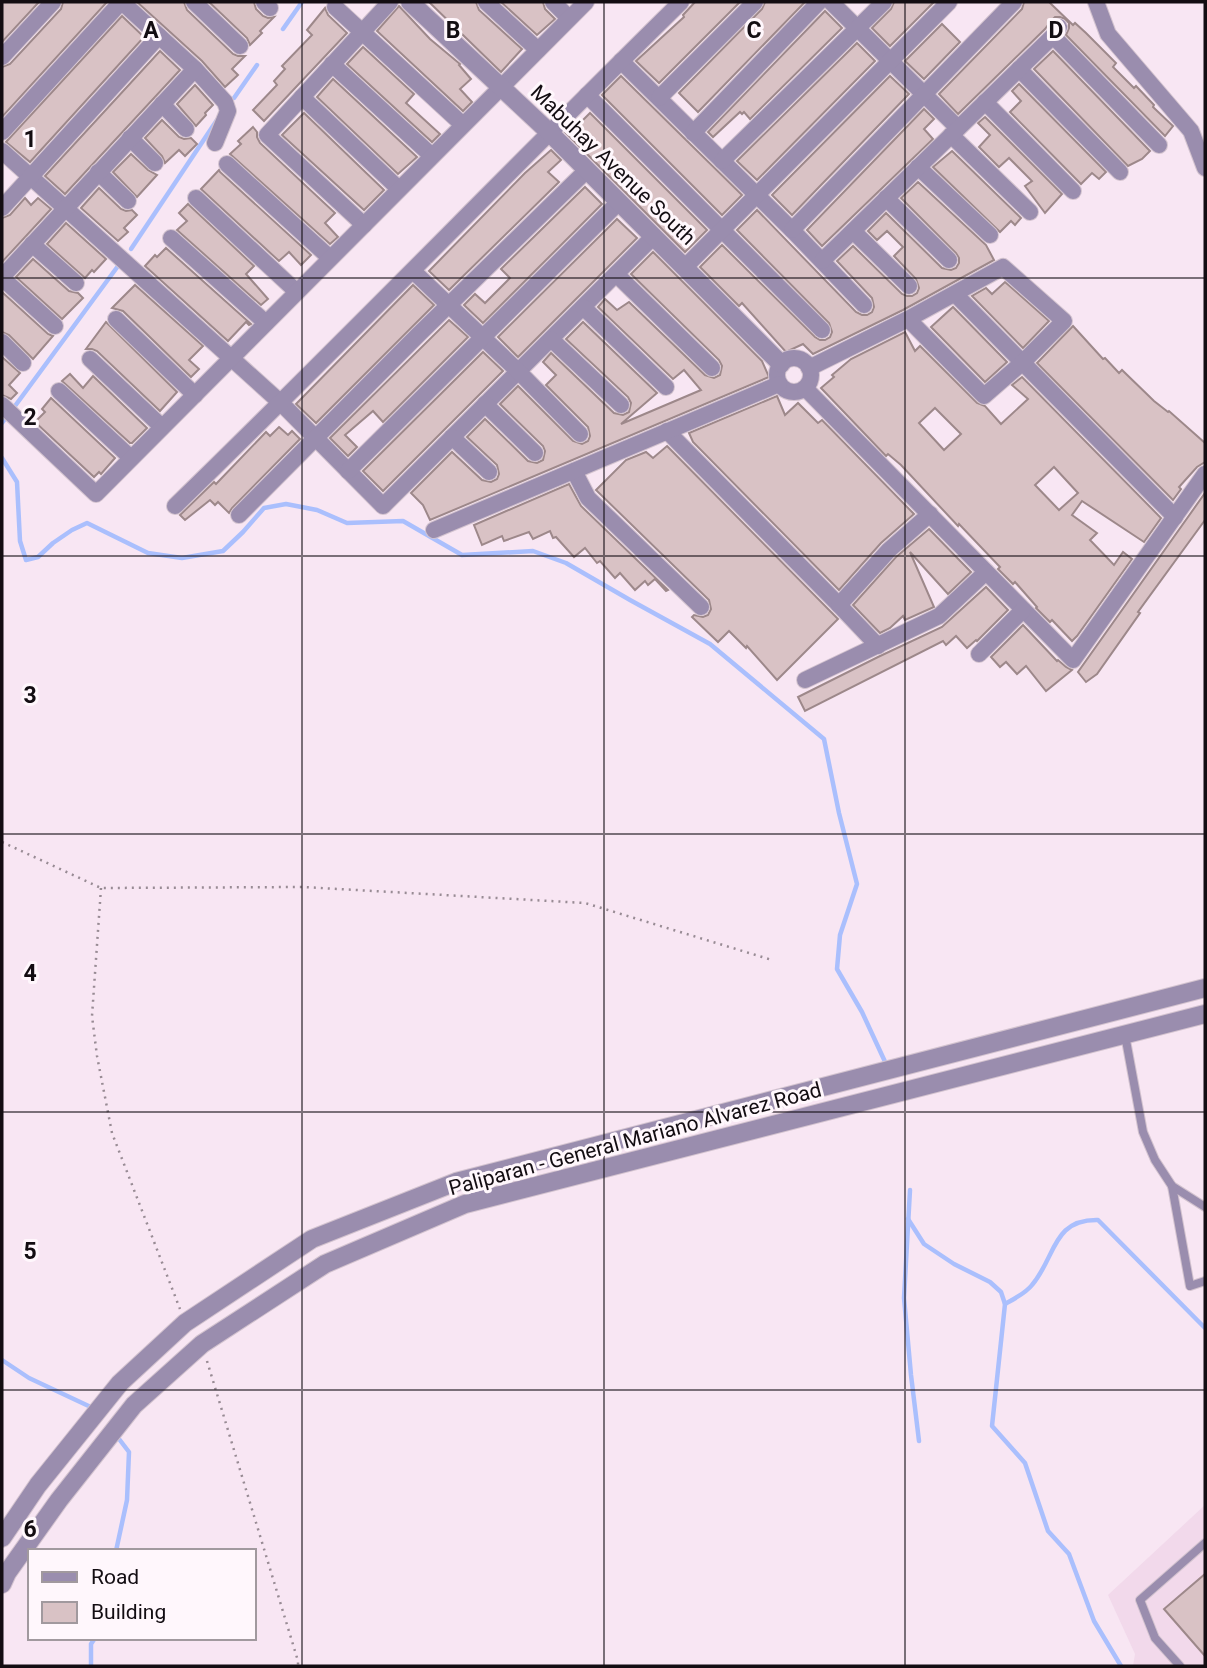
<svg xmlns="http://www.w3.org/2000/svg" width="1207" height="1668" viewBox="0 0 1207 1668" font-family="Roboto,sans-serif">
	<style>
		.built { fill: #f2d9eb }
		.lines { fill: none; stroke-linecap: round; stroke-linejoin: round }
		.stream { stroke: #aabffd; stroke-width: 4.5 }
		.building { fill: #d9c2c5; stroke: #9d888a; stroke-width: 2; fill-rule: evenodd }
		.service-casing { stroke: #d3c3cf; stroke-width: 10 }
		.minor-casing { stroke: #d3c3cf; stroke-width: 18 }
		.tertiary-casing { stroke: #d3c3cf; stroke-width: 20 }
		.path { stroke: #988b94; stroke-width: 2.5; stroke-dasharray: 2 5; stroke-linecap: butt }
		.service { stroke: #9a8dae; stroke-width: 8 }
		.minor { stroke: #9a8dae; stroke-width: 16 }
		.tertiary { stroke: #9a8dae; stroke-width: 18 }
		.grid { fill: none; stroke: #130d12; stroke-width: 2; stroke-opacity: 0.55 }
		.labels { text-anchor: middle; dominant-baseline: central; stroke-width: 6; stroke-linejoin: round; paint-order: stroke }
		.street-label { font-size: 21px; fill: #130d12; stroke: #fff7fc }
		.grid-label { font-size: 23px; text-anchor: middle; font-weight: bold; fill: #130d12; stroke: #fff7fc; stroke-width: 6; stroke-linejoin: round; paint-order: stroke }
	</style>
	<rect width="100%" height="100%" fill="#f8e6f3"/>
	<polygon class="built" points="1205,1505 1205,1666 1133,1666 1135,1654 1108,1595"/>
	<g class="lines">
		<g class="stream">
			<polyline points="283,29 302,2"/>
			<polyline points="234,98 257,65"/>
			<polyline points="131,249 217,120"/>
			<polyline points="15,406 118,266"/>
			<polyline points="2,423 5,419"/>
			<polyline points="2,458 17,482 20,541 26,560 38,557 53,543 72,530 87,523 148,553 182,558 223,551 243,532 264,508 286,504 317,510 347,523 403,521 462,555 533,551 566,563 630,600 710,644 824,739 839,813 857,884 840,935 837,969 862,1012 887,1066"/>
			<polyline points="910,1190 904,1298 911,1375 919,1441"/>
			<polyline points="908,1219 924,1244 954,1264 990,1282 1001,1292 1005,1304 992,1426 1025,1463 1048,1531 1069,1554 1094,1621 1121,1666"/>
			<path d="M1005,1304C1014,1299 1026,1293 1032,1285C1056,1257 1052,1219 1098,1220L1205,1328"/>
			<polyline points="2,1360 29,1378 95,1409"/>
			<polyline points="116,1435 129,1452 127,1500 116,1551"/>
			<polyline points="91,1666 91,1644 95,1638"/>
		</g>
	</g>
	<g class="building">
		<polygon points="2,2 39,2 2,42"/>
		<polygon points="63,2 107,2 2,117 2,67 10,64 61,9"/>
		<polygon points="137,2 184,2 187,10 233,54 238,56 245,56 232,69 238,75 225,87 202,61"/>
		<polygon points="209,2 254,2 256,9 263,16 268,18 274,17 260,31 262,33 250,45 247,38"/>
		<polygon points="429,2 476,2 479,10 522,49 501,72"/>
		<polygon points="501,2 543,2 545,9 555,19 537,35"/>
		<polygon points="695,2 740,2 659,83 636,61 684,17 683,15"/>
		<polygon points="765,2 805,2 698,112 679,93 762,9"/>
		<polygon points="894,2 934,2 890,46 872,28 891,9"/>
		<polygon points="1024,2 1049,2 1073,25 1075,23 1086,33 1116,63 1113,67 1134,88 1136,86 1154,105 1153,107 1173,126 1165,136 1066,35 1069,28 1069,23 1065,19 1060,17 1055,17 1051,21 1045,29 958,114 939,94 1022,9"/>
		<polygon points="399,6 430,39 460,64 459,65 471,79 460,89 472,102 463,111 377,31"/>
		<polygon points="325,8 328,15 347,33 264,121 253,110 277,85 274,81 285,69 282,66 312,35 307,30"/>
		<polygon points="825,11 842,28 750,119 744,112 742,114 740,112 713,137 708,132"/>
		<polygon points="122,16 144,37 30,162 6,142"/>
		<polygon points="942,24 960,42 924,79 905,61"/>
		<polygon points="857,43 875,61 757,180 737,161"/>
		<polygon points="363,47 414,94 406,103 440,134 432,142 347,64"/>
		<polygon points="160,51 180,70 65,194 45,176"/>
		<polygon points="1053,51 1150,151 1142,159 1128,166 1034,69"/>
		<polygon points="621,76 742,195 722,215 602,95"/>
		<polygon points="890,76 909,94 792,215 772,195"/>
		<polygon points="333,79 417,157 398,174 317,97"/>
		<polygon points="1019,84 1106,172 1099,179 1092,173 1081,184 1010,112 1021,101 1012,91"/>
		<polygon points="195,85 213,105 205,113 206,115 196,126 177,104"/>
		<polygon points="924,109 934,119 924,129 933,139 822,246 807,230"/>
		<polygon points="304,113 384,190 364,210 282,135"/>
		<polygon points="590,113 707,230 685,252 565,132 580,119 582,121"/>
		<polygon points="985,117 1062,194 1045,213 1025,186 1032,181 1009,158 999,167 979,147 990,135 978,123"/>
		<polygon points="162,120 179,137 184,139 191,138 197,144 185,156 179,150 165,163 162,156 145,138"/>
		<polygon points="253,127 257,132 257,137 260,143 335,213 325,223 338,237 330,244 230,154 241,144 238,141"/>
		<polygon points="551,150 561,160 548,172 559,182 449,290 429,271 525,173"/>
		<polygon points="952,151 1021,218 1015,225 1011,221 1000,232 933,167"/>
		<polygon points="131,154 148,170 157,175 137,197 113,172"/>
		<polygon points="219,170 220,172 311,255 301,265 289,252 279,261 201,189"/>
		<polygon points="918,182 986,245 994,260 903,310 813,354 803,344 786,352 742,303 739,306 700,267 722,245 815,337 820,340 825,340 830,337 832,332 829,323 737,230 757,210 856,312 862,315 867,315 872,312 874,307 872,298 837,261 853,246 902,294 907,296 912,296 917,293 919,288 916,279 894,256 903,247 887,231 877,240 868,231 886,213 942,268 951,270 956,268 959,263 959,258 956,253 901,198"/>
		<polygon points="585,187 602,204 483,323 464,305 475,294 485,303 510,278 501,269"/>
		<polygon points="99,188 121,209 126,211 132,210 137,215 124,228 128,232 118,241 81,208"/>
		<polygon points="25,198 31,205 38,198 51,209 2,262 2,218 10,215"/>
		<polygon points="188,204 254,266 246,274 268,299 261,305 177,230 187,221 179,213"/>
		<polygon points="617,219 637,238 518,357 498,337"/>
		<polygon points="66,223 106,259 94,272 92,270 85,278 47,244"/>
		<polygon points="166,248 251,324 249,325 246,322 228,341 145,266 155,255 157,257"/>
		<polygon points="653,252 762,361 769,377 430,520 423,505 411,493 452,452 482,480 491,482 497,479 499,474 497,465 467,437 485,419 528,461 537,463 543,460 545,451 543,446 500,404 518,386 573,441 582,444 588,441 590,436 588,427 546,385 556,375 543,362 551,353 614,413 623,415 629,412 631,403 628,397 566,339 583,322 657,393 621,424 701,390 684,370 673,379 598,307 605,299 617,310 629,302 705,375 714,378 720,375 722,366 719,360 631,274"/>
		<polygon points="33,259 69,291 78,293 83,298 62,319 16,277"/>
		<polygon points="1005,282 1049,321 1023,348 972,296 986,288 992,294"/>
		<polygon points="135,285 203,346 189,360 199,369 191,377 123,311 112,308"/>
		<polygon points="413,285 434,305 316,423 296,404"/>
		<polygon points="2,292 48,334 53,336 33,359 9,335 2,332"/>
		<polygon points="953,307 1007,362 985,382 931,327"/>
		<polygon points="449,320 468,337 383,422 373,411 345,435 357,447 348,456 330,438"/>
		<polygon points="106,322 177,392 160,411 97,351 92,349 86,349"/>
		<polygon points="1073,326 1103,359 1105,358 1119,373 1122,370 1154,401 1168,412 1169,411 1205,443 1205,462 1197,467 1179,487 1181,489 1173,500 1037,363"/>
		<path d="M905,332L915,351L920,346L977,403L985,406L1001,424L1028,399L1012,385L1022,377L1161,518L1144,542L1082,501L1072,515L1097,533L1090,540L1114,565L1123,552L1132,559L1077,636L1072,641L1052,620L1050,622L1036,608L1037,607L1015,582L1013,584L998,569L1000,567L959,524L958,526L901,465L888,454L886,456L821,388L834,377L832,375L851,359ZM935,408L961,434L944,450L919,423ZM1054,467L1078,493L1059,510L1035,485Z"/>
		<polygon points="483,352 503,371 383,491 363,471"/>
		<polygon points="2,357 20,373 9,385 17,393 11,399 2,395"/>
		<polygon points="70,374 83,388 93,376 147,428 132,443 130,443 62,381"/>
		<polygon points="777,396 785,415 798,403 818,423 822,420 914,514 881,543 839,590 693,442 689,433"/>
		<polygon points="51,398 115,458 101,474 99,472 94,477 35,422 45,412 42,409"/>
		<polygon points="279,427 288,435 292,431 300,439 232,508 229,513 218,502 215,505 210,500 185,520 180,515 214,482 216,484 266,432 270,436"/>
		<polygon points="667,446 838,619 777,680 747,646 746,648 729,631 718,642 692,617 694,615 703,617 708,615 711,609 709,600 596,490 626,460 646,452 653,458"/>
		<polygon points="569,484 581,506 668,590 666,591 655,579 648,585 645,581 635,590 620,573 615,578 600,561 597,563 585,548 574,557 556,537 553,538 550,531 533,539 529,532 504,541 502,536 482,545 474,525"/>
		<polygon points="1205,493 1205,520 1138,612 1140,613 1097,674 1086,682 1078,672"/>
		<polygon points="929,529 971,572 948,594 910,552 934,607 905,620 903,616 890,628 880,633 853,605 896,557"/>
		<polygon points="986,587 1008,610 977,641 976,640 967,648 956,636 946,645 943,641 805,711 798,697 878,657 942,627"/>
		<polygon points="1023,625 1057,661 1058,660 1066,667 1072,670 1046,691 1026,666 1017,674 1006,662 1000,667 991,657"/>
		<polygon points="1205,1574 1205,1656 1164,1609"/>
	</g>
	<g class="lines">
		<g class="service-casing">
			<g id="service">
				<polyline points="1125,1035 1143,1132 1155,1160 1172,1186 1205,1207"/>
				<polyline points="1172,1186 1190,1286 1205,1281"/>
				<polyline points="1180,1666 1155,1638 1140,1600 1205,1543"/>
			</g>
		</g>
		<g class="minor-casing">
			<g id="minor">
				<polyline points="122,2 195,69 225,102 228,111 215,143"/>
				<polyline points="194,2 240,46"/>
				<polyline points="264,2 270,8"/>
				<polyline points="486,2 538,50"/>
				<polyline points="553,2 569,18"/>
				<polyline points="831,2 958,128"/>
				<polyline points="1096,2 1108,34 1191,131 1205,168"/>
				<polyline points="335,7 463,125"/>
				<polyline points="1053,36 1159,145"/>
				<polyline points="2,57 53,2"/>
				<polyline points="621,61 792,230 864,305"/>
				<polyline points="332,64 432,156"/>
				<polyline points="1019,69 1120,172"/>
				<polyline points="587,95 822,330"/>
				<polyline points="302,97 399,189"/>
				<polyline points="659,98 755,2"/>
				<polyline points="985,102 1073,191"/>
				<polyline points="162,104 186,129"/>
				<polyline points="2,132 121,2"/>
				<polyline points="693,133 819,2"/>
				<polyline points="951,135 1030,212"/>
				<polyline points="130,138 155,163"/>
				<polyline points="2,151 281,403 383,506 654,236"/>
				<polyline points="722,161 884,2"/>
				<polyline points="227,164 330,258"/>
				<polyline points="918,167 990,235"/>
				<polyline points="98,172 128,201"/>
				<polyline points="196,198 297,292"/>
				<polyline points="886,198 949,260"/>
				<polyline points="2,208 159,36"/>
				<polyline points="364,225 267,135 390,2"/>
				<polyline points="792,230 1014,2"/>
				<polyline points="853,231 909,286"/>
				<polyline points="171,238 266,323"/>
				<polyline points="32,244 76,283"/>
				<polyline points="822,261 1053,36 1059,27"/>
				<polyline points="685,267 949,2"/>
				<polyline points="413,271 518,371 580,434"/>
				<polyline points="616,274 712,368"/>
				<polyline points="2,277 195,69"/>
				<polyline points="2,278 55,326"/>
				<polyline points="955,294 1175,517"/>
				<polyline points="583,307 666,387"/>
				<polyline points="116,319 195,395"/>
				<polyline points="551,339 621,405"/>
				<polyline points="2,342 23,363"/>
				<circle cx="794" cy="375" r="17"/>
				<polyline points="90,359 162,427"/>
				<polyline points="809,368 908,319 1003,267 1064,321 1023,362 984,396 908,319"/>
				<polyline points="805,388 1073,660 1205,474"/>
				<polyline points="59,391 131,458"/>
				<polyline points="485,404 535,453"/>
				<polyline points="2,405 96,494 586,2"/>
				<polyline points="667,431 839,605 878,646"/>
				<polyline points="452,437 489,472"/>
				<polyline points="348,471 619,202"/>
				<polyline points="574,471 588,498 701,607"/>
				<path d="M175,506C346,340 511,169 681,2"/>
				<polyline points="239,515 418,335 587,170"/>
				<polyline points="434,530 779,384"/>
				<polyline points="839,605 889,550 930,514"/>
				<polyline points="979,654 1023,610"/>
				<polyline points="805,680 939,616 986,572"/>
			</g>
		</g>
		<g class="tertiary-casing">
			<g id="tertiary">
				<polyline points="410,2 549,132 781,364"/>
				<polyline points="2,1538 38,1485 120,1383 185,1323 312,1239 456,1182 1205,988"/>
				<polyline points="2,1584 7,1573 59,1500 134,1405 202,1344 325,1264 465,1204 1205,1014"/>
			</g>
		</g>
		<g class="path">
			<polyline points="2,842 101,888 303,887 585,903 772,960"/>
			<polyline points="101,888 92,1016 97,1056 112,1133 180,1309"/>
			<polyline points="207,1361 298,1661 298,1666"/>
		</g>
		<use href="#service" class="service"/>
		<use href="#minor" class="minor"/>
		<use href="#tertiary" class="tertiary"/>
	</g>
	<path class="grid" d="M302,2V1666M604,2V1666M905,2V1666M2,278H1205M2,556H1205M2,834H1205M2,1112H1205M2,1390H1205"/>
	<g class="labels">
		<g class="street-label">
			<text transform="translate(613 165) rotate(44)">Mabuhay Avenue South</text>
			<text transform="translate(635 1139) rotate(-15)">Paliparan - General Mariano Alvarez Road</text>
		</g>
	</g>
	<g class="grid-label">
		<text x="151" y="38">A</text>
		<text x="453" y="38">B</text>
		<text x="754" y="38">C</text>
		<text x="1056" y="38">D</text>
		<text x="30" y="147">1</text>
		<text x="30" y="425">2</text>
		<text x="30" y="703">3</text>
		<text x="30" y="981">4</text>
		<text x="30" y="1259">5</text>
		<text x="30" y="1537">6</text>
	</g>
	<rect width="1207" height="1668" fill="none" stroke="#130d12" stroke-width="7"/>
	<rect x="28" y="1549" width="228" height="91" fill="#fff7fc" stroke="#a1999e" stroke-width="2"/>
	<rect x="42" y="1572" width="35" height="10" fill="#9a8dae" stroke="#a1999e" stroke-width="2"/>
	<text x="91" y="1584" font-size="21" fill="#130d12">Road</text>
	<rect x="42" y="1602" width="35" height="21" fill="#d9c2c5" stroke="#a1999e" stroke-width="2"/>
	<text x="91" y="1619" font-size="21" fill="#130d12">Building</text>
</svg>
